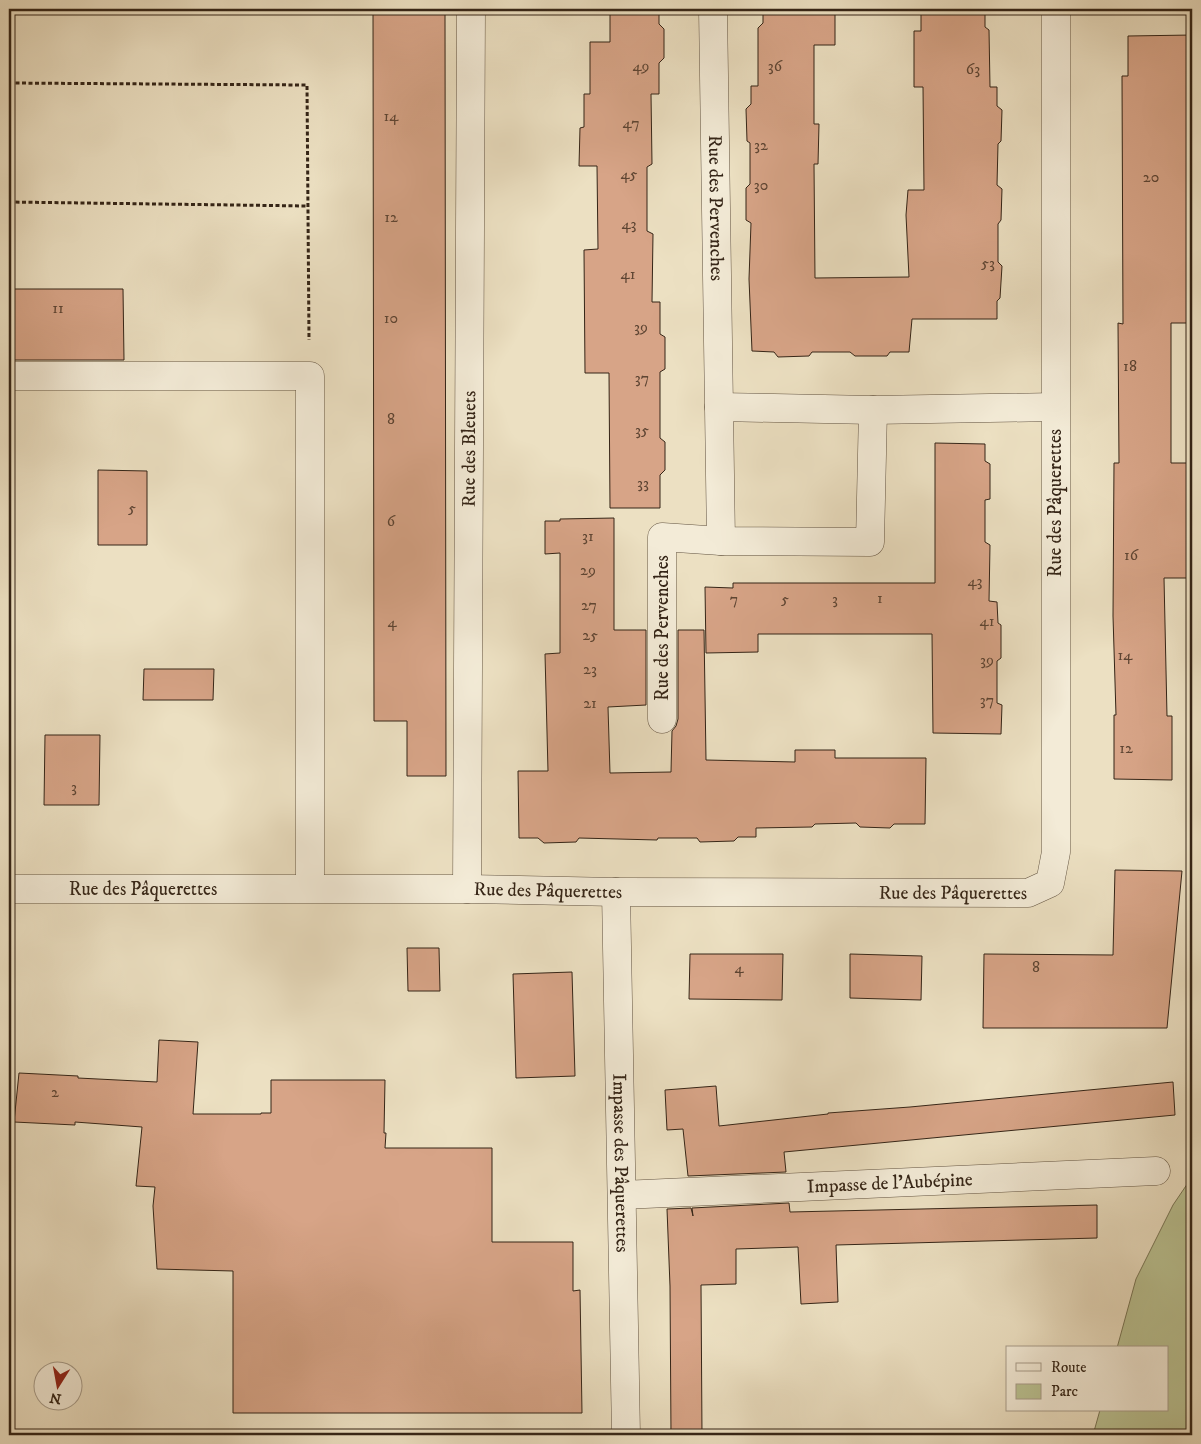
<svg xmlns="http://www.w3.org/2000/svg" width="1201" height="1444" viewBox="0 0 1201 1444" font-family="'IM FELL DW Pica',serif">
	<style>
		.green { fill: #bac292; stroke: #787454 }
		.building { fill: #d7a487; stroke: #352517 }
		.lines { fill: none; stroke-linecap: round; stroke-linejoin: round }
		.minor-casing { stroke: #635442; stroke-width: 29 }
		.path { stroke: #352517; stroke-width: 3; stroke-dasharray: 4 2.5; stroke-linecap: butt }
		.minor { stroke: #f3ebd7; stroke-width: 28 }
		.labels { text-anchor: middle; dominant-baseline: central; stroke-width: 4.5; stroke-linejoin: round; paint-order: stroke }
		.number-label { font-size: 16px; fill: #5e4533 }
		.street-label { font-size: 19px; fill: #352517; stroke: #f3ebd7 }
	</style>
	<rect width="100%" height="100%" fill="#ece0c2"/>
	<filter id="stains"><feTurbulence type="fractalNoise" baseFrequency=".004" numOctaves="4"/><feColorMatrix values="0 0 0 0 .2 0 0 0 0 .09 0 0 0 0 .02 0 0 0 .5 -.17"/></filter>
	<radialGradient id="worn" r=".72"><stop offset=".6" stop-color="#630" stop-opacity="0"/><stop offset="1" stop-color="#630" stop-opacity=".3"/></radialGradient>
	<polygon class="green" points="1192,1177 1192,1435 1093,1435 1100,1410 1167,1410 1167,1348 1117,1348 1136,1279 1173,1205"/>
	<g class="building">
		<polygon points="373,9 445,9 446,776 407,776 407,721 374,721"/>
		<polygon points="610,9 659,9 659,24 664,29 664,58 659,63 659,94 651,94 652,164 647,167 647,231 653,234 652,302 660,302 660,334 665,337 665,369 660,372 660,438 665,442 665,470 660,475 660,508 610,508 609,373 585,373 584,250 598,249 597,166 579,166 580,128 584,127 584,94 590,94 590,42 610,42"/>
		<polygon points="763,9 835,9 835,45 814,45 814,124 819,124 818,164 814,164 815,278 909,277 906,215 908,190 924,190 923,87 914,87 914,31 921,31 921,9 985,9 985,27 989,30 990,87 997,87 997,106 1002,110 1001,141 998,144 997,185 1002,189 1001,220 998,224 998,262 1002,266 1000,298 997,301 997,319 912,319 909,352 890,352 887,356 855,356 850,352 812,352 809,356 778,357 774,352 752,351 749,279 751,223 746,220 746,188 750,184 750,143 747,141 746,109 751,104 751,86 758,86 758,28 763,23"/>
		<polygon points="1192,35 1192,323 1171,323 1171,463 1192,463 1192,578 1164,578 1167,716 1172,716 1172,780 1114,779 1114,715 1116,715 1113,616 1114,463 1119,463 1118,323 1123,324 1122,76 1128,76 1128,36"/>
		<polygon points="9,289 123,289 124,360 9,360"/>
		<polygon points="935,443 985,444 985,461 990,464 990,499 985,500 985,542 990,545 989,601 997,602 998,623 1001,625 1001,658 997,661 997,703 1002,705 1001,734 933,733 932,634 758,634 758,652 706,653 705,587 733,588 733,583 935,583"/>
		<polygon points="98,470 147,471 147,545 98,545"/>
		<polygon points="614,518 614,630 646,630 646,705 608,707 610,773 671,772 672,731 676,726 678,719 678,630 704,630 706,760 795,762 795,750 835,750 835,758 926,758 925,824 894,824 890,828 860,827 856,823 815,824 812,827 756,828 756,837 738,837 734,841 700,842 697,838 658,838 657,840 579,838 576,842 544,843 538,838 519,838 518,771 548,771 545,654 560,653 560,553 545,554 545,521 560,521 560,519"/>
		<polygon points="144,669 214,669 213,700 143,700"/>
		<polygon points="45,735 100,735 99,805 44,805"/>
		<polygon points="1115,870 1182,871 1167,1028 983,1028 984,954 1113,955"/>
		<polygon points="407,948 439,948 440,991 408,991"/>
		<polygon points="690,954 783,954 782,1000 689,999"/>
		<polygon points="850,954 922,956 921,1000 850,998"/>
		<polygon points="572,972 575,1076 516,1078 513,974"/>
		<polygon points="159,1040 198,1042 193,1114 261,1114 261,1113 271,1113 271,1080 385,1080 384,1133 386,1133 385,1148 492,1148 492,1242 573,1242 573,1291 580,1290 582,1413 233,1413 233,1271 157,1269 153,1206 155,1187 136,1186 142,1127 75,1122 75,1125 14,1122 19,1073 78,1076 78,1078 157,1082"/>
		<polygon points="1173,1082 1175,1115 784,1152 786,1172 688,1176 683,1129 667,1130 665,1090 716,1086 719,1126 828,1114 828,1113 910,1107"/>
		<polygon points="789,1203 790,1212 1097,1205 1097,1238 836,1245 838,1302 801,1304 798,1247 736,1249 736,1284 701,1285 702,1435 671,1435 670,1286 667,1209 691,1208 693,1216 692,1208"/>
	</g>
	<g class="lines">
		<g class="minor-casing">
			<g id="minor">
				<path id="s1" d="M713,9L721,541L870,542L873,410"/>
				<polyline points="9,376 310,376 310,888"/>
				<polyline points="719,407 873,410 1055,407"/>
				<polyline points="662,719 662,537 721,541"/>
				<path id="s2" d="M9,889H467L616,892L1028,893L1050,883L1056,852V9"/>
				<path id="s3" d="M467,889L471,9"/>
				<path id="s4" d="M616,892L626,1435"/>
				<path id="s5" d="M622,1195L1156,1171"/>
			</g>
		</g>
		<g class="path">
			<polyline points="9,83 307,85 309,340"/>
			<polyline points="9,202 308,206"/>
		</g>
		<use href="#minor" class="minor"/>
	</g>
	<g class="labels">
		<g class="number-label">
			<text x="641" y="66">49</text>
			<text x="775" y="66">36</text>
			<text x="973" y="69">63</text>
			<text x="391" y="116">14</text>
			<text x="631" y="123">47</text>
			<text x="761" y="145">32</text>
			<text x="629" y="174">45</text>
			<text x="1151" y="177">20</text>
			<text x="761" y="185">30</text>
			<text x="391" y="217">12</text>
			<text x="629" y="224">43</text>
			<text x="988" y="263">53</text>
			<text x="628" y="274">41</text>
			<text x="58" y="308">11</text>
			<text x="391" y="318">10</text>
			<text x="641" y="327">39</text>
			<text x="1130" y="366">18</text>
			<text x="642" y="378">37</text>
			<text x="391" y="419">8</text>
			<text x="642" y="430">35</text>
			<text x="643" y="483">33</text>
			<text x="132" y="508">5</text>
			<text x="391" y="521">6</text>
			<text x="588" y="536">31</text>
			<text x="1131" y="555">16</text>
			<text x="588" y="570">29</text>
			<text x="975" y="581">43</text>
			<text x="880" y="598">1</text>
			<text x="734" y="599">7</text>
			<text x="785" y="599">5</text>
			<text x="835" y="599">3</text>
			<text x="589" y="605">27</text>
			<text x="987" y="621">41</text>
			<text x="392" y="622">4</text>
			<text x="590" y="635">25</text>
			<text x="1125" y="655">14</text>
			<text x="987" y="660">39</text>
			<text x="590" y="669">23</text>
			<text x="987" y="700">37</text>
			<text x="590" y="703">21</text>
			<text x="1126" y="748">12</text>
			<text x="74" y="787">3</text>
			<text x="1036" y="967">8</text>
			<text x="739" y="968">4</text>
			<text x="55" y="1092">2</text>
		</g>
		<g class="street-label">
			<text stroke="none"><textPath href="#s1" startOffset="199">Rue des Pervenches</textPath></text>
			<text stroke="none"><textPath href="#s3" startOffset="440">Rue des Bleuets</textPath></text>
			<text transform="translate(1055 503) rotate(-90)">Rue des Pâquerettes</text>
			<text transform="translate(662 628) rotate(-90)">Rue des Pervenches</text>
			<text stroke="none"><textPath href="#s2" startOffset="134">Rue des Pâquerettes</textPath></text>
			<text stroke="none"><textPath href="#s2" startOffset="539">Rue des Pâquerettes</textPath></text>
			<text stroke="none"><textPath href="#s2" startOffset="944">Rue des Pâquerettes</textPath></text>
			<text stroke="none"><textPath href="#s4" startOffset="271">Impasse des Pâquerettes</textPath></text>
			<text stroke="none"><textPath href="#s5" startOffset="268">Impasse de l'Aubépine</textPath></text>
		</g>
	</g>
	<rect width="1201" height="1444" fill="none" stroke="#ece0c2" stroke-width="30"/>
	<rect x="10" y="10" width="1181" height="1424" fill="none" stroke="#352517" stroke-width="2.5"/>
	<rect x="15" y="15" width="1171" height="1414" fill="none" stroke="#352517"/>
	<rect x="1006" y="1346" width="162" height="65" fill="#f3ebd7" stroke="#a79c8a"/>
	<rect x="1016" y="1363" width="25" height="8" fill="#f3ebd7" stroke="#a79c8a"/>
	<text x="1051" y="1372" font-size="15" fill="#352517">Route</text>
	<rect x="1016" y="1384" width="25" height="15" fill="#bac292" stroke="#a79c8a"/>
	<text x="1051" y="1396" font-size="15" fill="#352517">Parc</text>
	<g transform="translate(58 1386) rotate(191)"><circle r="24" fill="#f3ebd7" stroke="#a79c8a"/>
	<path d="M0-4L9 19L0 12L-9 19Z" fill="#8f2418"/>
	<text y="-8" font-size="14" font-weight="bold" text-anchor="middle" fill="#352517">N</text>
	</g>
	<rect width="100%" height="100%" filter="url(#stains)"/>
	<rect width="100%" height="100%" fill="url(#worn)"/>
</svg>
